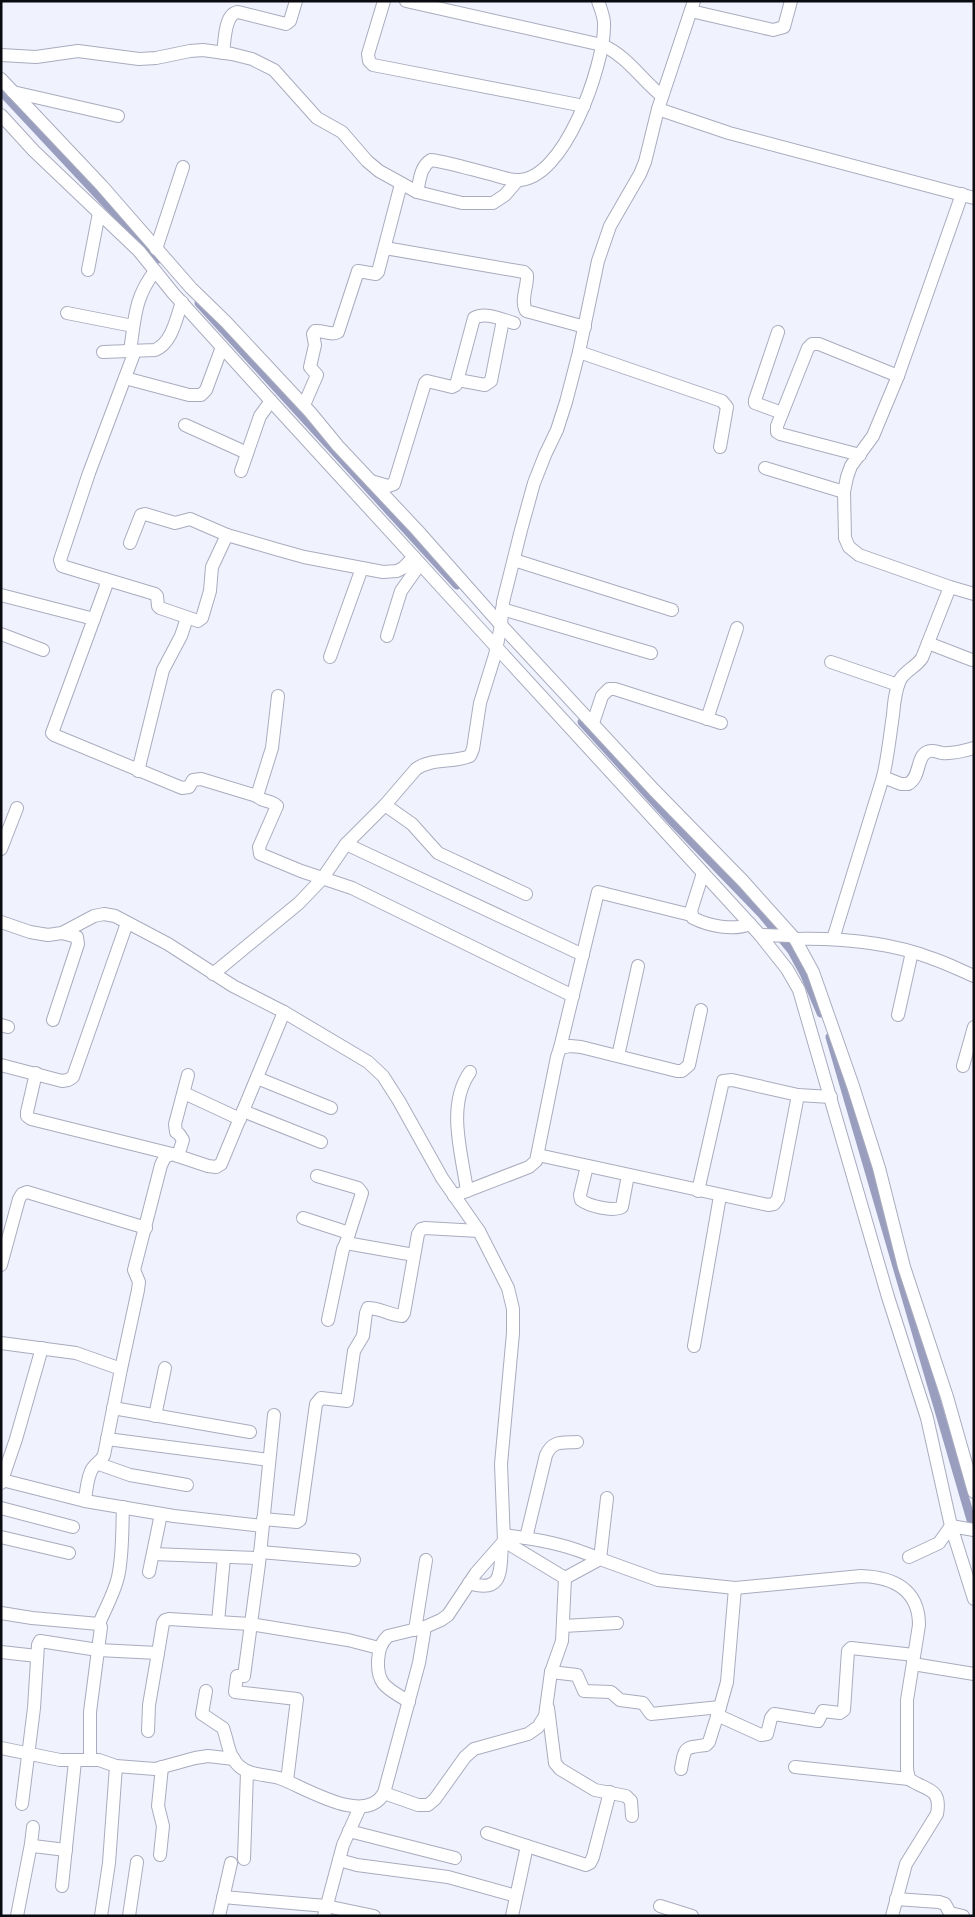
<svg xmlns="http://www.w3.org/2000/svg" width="975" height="1917" viewBox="0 0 975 1917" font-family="'Exo 2',sans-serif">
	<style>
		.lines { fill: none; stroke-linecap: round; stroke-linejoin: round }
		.canal { stroke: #999ebf; stroke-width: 9 }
		.minor-casing { stroke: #a9acbe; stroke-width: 14 }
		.minor { stroke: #fff; stroke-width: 12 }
	</style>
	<rect width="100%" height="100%" fill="#f0f2fe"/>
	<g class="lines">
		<g class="canal">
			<polyline points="1,91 158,259"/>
			<polyline points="199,303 457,585"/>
			<polyline points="582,722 672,821 761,913 792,951 804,973 821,1013"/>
			<polyline points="830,1037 974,1530"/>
		</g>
		<g class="minor-casing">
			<g id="minor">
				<polyline points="384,1 368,54 369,61 373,65 584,106"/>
				<path d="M406,1L602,45C627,56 641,79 662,96"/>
				<polyline points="691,11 773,30 784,27 791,1"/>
				<path d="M223,53C225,41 224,14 238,12L286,24L290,21L296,1"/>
				<polyline points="1,55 36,57 78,51 139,59 156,58 190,51 203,50 232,54 252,59 274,70 317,118 342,132 367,161 379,171 417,192 462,203 493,203 505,195 517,181"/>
				<polyline points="1,79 102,186 191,288 226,322 310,412 338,446 417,530 501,625 654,790 743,881 795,939 813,972 853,1086 879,1168 904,1267 947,1397 974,1492"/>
				<polyline points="13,92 118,116"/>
				<polyline points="658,109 729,133 974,198"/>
				<polyline points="1,115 34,151 139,251 173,293 271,401 760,935 787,969 799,990 888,1297 927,1418 951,1526 974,1599"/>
				<path d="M417,192C420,180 420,167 431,160C452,163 473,170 494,175C501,177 509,180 517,180C564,182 604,65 604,27C605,18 601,10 598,1"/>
				<polyline points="962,194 898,376 873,436 851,466 847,477 844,492 845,538 849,547 859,555 950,587 974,594"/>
				<path d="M385,248L524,272L527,275C528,286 520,300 526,311L585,327"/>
				<polyline points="156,249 183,167"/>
				<polyline points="88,270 99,213"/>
				<polyline points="67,313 133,326"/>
				<polyline points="778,332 755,400 755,403 782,413"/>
				<path d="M130,351C135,319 134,298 155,271"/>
				<polyline points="135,351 89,473 60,560 62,566 105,579 106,586 52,733 54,735 182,788 189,787 193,780 201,779 257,796"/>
				<path d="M103,352L155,350C172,343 176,319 182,302"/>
				<polyline points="579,352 722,401 727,407 720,447"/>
				<polyline points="125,378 189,395 201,395 206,390 222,347"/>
				<polyline points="458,380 485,385 491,381 503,320"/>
				<path d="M304,405L317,375L310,367L315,345L313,334L315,331C323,330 331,336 338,332L358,271L376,274L378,272L401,184"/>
				<polyline points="185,425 247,453"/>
				<polyline points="860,455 780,434 777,432 777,426 808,348 812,344 819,344 898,376"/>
				<polyline points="765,468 844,492"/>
				<polyline points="241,471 260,416 271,401"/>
				<path d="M371,481L388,486L394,484L425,383L427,381L452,387L456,385L474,318C485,311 503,320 514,323"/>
				<polyline points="130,543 141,515 145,514 175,523 190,519 227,535 279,550 304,557 383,572 397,571 403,568 414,557"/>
				<polyline points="514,560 672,610"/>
				<polyline points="105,579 155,594 157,596 158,606 160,608 198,621 202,618 210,591 212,567 227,535"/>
				<polyline points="1,595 94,619"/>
				<polyline points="502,609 651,653"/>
				<polyline points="1,634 43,650"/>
				<polyline points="387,636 401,591 420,564"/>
				<polyline points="928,643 972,660"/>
				<polyline points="330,657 362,568"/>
				<polyline points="831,662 898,685"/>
				<path d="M278,696L272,748L257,796C262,802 271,800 277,806L259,847L260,854L301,871L352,888L573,996"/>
				<polyline points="707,719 737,628"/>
				<polyline points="593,723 602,696 609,689 615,689 721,723"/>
				<polyline points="138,771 163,670 181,636 187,618"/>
				<path d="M883,777L901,784H908C921,777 916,757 927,752C932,749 937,752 942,753C953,754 964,751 974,748"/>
				<polyline points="385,805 412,824 438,853 526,894"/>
				<polyline points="346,844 583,955"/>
				<polyline points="1,849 17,808"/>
				<path d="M703,873L691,911L693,918C709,926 733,931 750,924"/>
				<polyline points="1,922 30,932 48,935 62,933 94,916 104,914 115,916 168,944 233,986 284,1012 221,1164 216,1167 208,1166 172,1154 165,1157 161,1165 134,1270 139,1282 138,1290 121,1369 76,1353 1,1343"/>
				<polyline points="760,935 792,936"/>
				<path d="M795,939C841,938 888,942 931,958C946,963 960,970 974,976"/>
				<path d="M833,939L883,777C888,756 890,735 893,715C894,703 895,691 900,680C905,671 916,667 922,658L950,587"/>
				<path d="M213,974L299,903L322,879L346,844L385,805L416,769C431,758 453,763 470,756L473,749L480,703L495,655L501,625L503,602L521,530L534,483L545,455L557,430L566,402L579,352L598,261L610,226L640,174L645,162L658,109L694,1"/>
				<polyline points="284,1012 368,1062 383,1076 399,1101 442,1178 479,1231 508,1288 513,1309 513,1333 501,1464 504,1541 565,1578 562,1641 551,1672 545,1716 538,1727 528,1734 474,1749 465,1757 435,1799 428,1805 418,1805 384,1793"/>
				<polyline points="898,1015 912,952"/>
				<polyline points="53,1020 78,944 77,937 62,933"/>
				<polyline points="1,1025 8,1027"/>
				<polyline points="560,1048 598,892 691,915"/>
				<polyline points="618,1056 638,966"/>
				<polyline points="1,1065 62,1081 68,1080 73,1077 127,923"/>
				<polyline points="963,1066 974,1027"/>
				<polyline points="36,1073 27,1112 27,1116 31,1119 172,1154"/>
				<polyline points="257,1078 331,1108"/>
				<polyline points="184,1093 240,1119"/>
				<polyline points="243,1111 321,1142"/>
				<polyline points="538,1155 768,1205 774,1204 778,1199 798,1095"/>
				<polyline points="178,1156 183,1140 179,1134 176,1132 175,1124 188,1075"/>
				<path d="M587,1166L580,1195L581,1200C589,1206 613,1212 622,1207L628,1175"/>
				<polyline points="317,1176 358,1188 362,1193 346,1243"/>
				<path d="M467,1191C462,1154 446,1106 470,1072"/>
				<polyline points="698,1191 723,1081 732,1080 798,1095 831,1097"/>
				<polyline points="454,1196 529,1167 536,1161 557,1057 560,1048 570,1046 581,1047 677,1071 682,1071 689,1065 701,1010"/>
				<polyline points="303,1218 349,1233"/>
				<polyline points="1,1265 19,1199 22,1194 27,1192 146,1228"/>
				<polyline points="328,1320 343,1249 346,1243 414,1255"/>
				<polyline points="694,1346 720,1196"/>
				<polyline points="113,1408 250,1432"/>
				<polyline points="274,1415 259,1564 244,1676 237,1676 235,1692 297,1699 287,1781"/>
				<polyline points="155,1416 165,1368"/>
				<polyline points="107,1439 269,1460"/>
				<polyline points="99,1464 130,1475 187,1485"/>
				<polyline points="2,1480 85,1501 174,1516 262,1526"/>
				<polyline points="1,1483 16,1439 42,1348"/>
				<path d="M85,1501C86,1491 87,1480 91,1471C94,1464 101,1462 104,1455L121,1369"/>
				<polyline points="1,1508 73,1527"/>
				<path d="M263,1519L297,1522L300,1520L316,1404L321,1398L347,1401L354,1351L363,1336L366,1313L368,1308C380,1308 390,1315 402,1316L404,1313L418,1234L421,1229L425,1228L479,1231"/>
				<path d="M504,1535C541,1540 566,1544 600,1559L607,1498"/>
				<polyline points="1,1537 69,1553"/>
				<path d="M526,1538L546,1455C553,1440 562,1443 577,1442"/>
				<polyline points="260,1552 354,1560"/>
				<polyline points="153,1554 259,1558"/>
				<polyline points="909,1557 939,1543 951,1526 974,1530"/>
				<polyline points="149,1572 161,1514"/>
				<path d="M565,1578L600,1559L658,1580L735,1588L861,1576C893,1577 919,1589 919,1625L907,1700V1769L909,1779C926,1791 942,1787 937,1814L906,1864L892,1916"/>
				<path d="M469,1583C504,1594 500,1570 502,1544"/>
				<polyline points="1,1613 32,1618 99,1624 101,1627 90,1712 90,1760"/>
				<polyline points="218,1622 224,1557"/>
				<path d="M99,1624C105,1609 114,1594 118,1577C123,1555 122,1531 123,1507"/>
				<polyline points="563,1626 617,1623"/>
				<polyline points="415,1630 426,1560"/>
				<polyline points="1,1652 37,1656"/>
				<polyline points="158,1653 163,1623 165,1620 169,1619 250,1624 348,1640 379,1648"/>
				<polyline points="913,1664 974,1674"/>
				<polyline points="551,1672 577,1675 584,1691 611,1692 620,1700 643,1703 651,1714 720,1707 727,1682 735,1588"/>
				<path d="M206,1691L202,1714L223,1728C228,1741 228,1756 239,1766C250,1776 266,1774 279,1778C305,1787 365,1827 384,1793L419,1663L425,1627"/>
				<path d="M409,1702C390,1689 377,1687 378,1661C379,1650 380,1644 388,1636L425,1627L441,1620L448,1615L476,1573L504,1541"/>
				<polyline points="548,1708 555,1763 560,1769 595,1790 626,1796 631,1801 632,1816"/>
				<polyline points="717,1715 761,1735 767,1734 771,1718 774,1714 818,1721 823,1711 840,1713 844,1710 848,1651 851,1648 914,1655"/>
				<polyline points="1,1748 60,1760 99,1760 116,1766 155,1769 195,1758 208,1756 234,1759"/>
				<polyline points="795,1767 909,1779"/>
				<path d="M681,1769C685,1746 684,1748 706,1745L709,1742L720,1707"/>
				<polyline points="22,1804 34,1708 38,1645 40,1641 98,1650 158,1653 149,1705 148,1731"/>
				<polyline points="33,1827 31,1844 33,1846 66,1850"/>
				<polyline points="349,1831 455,1858"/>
				<polyline points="487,1833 586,1865 590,1863 593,1857 610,1792"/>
				<polyline points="160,1855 163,1826 158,1806 162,1767"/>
				<polyline points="244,1859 247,1772"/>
				<polyline points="339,1860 357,1865 448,1877 516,1896"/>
				<polyline points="62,1886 75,1761"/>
				<polyline points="223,1897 326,1906 374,1916"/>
				<polyline points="896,1899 939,1902 945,1904 950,1913 963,1916"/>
				<polyline points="660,1906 692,1916"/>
				<polyline points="17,1916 31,1844"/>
				<polyline points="101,1916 109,1863 116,1766"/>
				<polyline points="129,1916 137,1862"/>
				<polyline points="219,1916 231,1863"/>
				<polyline points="324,1916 343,1845 360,1807"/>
				<polyline points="512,1916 527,1846"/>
			</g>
		</g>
		<use href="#minor" class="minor"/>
	</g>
	<rect width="975" height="1917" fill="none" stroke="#0a0b11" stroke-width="5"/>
</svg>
